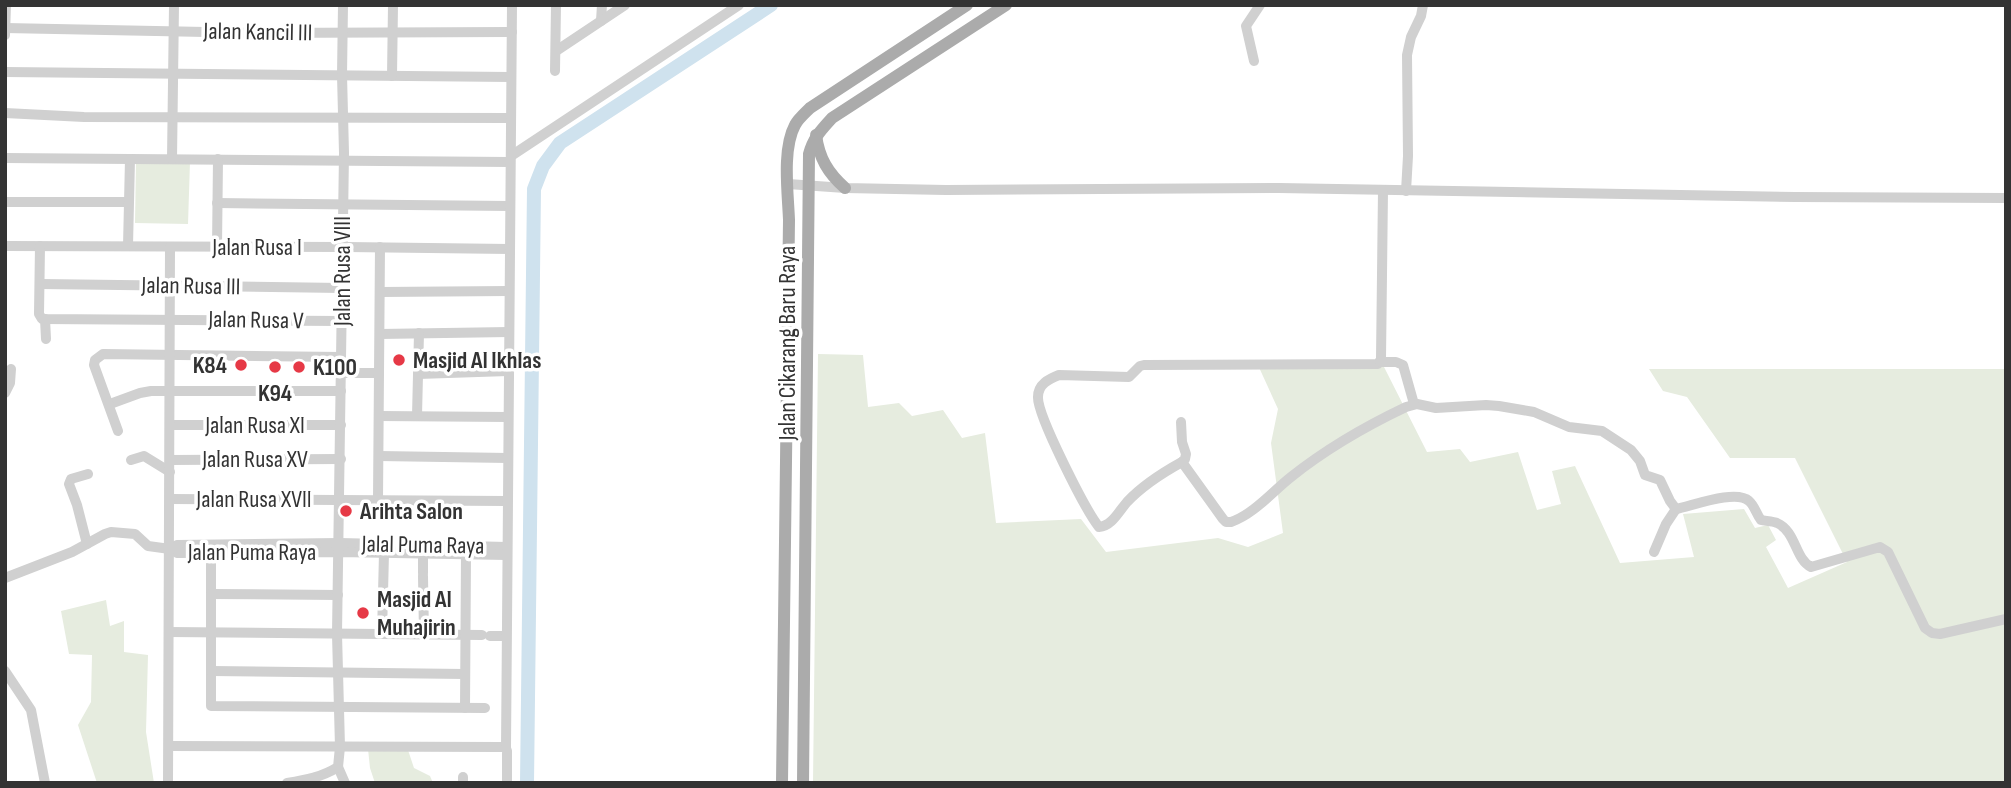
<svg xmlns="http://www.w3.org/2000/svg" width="2011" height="788" viewBox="0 0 2011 788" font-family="'Sofia Sans Condensed',sans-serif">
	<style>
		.green { fill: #e6ecdf }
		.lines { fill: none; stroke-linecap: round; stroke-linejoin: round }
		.river { stroke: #cfe2ee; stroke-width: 14 }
		.minor { stroke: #d0d0d0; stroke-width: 10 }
		.major { stroke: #ababab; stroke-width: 12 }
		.poi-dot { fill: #e63946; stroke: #fff; stroke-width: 2.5 }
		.labels { text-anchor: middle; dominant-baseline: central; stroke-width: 7; stroke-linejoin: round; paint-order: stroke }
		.street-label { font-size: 24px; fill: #333; stroke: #fff }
		.poi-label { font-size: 24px; font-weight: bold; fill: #333; stroke: #fff; text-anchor: start }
	</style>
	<rect width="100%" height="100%" fill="#fff"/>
	<g class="green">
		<polygon points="190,162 188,224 135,223 136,164"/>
		<polygon points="818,354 863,355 868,407 899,403 912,416 943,410 962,438 985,433 996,523 1081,519 1106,552 1218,538 1248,547 1283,533 1271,443 1278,409 1257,363 1383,365 1427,452 1460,449 1470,462 1518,452 1537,510 1561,504 1552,471 1575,466 1620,563 1694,557 1683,514 1744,509 1755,528 1768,525 1776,540 1766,547 1788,588 1847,562 1795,458 1730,458 1687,397 1663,391 1649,369 2006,369 2006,783 813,783"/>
		<polygon points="106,600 110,626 124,621 124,652 148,655 146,732 154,783 97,783 78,725 91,702 92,655 69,654 61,611"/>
		<polygon points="368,749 408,750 414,768 430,776 433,783 375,783 370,768"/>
	</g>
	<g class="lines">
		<polyline class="river" points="527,783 534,189 543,166 560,143 771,5"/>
		<g class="minor">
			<polyline points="601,21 602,5"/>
			<polyline points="5,28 257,33 512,32"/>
			<polyline points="5,35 6,5"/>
			<polyline points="556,51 625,5"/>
			<polyline points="1254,61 1246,26 1260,5"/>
			<polyline points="555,71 556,5"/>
			<polyline points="5,72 511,77"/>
			<polyline points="392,76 393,5"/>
			<polyline points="5,113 84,117 511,118"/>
			<polyline points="511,156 739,5"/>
			<polyline points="5,158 510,162"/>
			<polyline points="172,159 174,5"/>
			<polyline points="788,184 845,188 946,190 1279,188 1795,197 2006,198"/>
			<path d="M1383,190L1381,359L1378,364L1144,365L1140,366L1129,377L1059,375C1049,379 1038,384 1038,397C1037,415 1086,511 1099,527C1112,526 1119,511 1127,502C1143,485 1162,473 1182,462L1223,519L1226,522H1231C1254,514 1272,492 1291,477C1326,449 1366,426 1406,407L1417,404L1436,408L1486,405L1499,406L1534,412L1569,427L1602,431L1631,450L1640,461L1645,475L1660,480L1670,501L1676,509C1692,506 1736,489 1749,501C1755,506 1756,514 1761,520C1765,521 1773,521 1777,523C1796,531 1795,559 1811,567L1880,547L1888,552L1925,628L1932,633L1940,634L2006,619"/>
			<polyline points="1406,191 1408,156 1407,55 1411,37 1421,16 1423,5"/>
			<polyline points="5,202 129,202"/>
			<polyline points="217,203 510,206"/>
			<polyline points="5,246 347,247 510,249"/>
			<polyline points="40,246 39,314 42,319 342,321"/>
			<polyline points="128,246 130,159"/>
			<polyline points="217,247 218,159"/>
			<polyline points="41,284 342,288"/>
			<polyline points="380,292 509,291"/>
			<polyline points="45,319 46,339"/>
			<polyline points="380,334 509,332"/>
			<polyline points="1380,362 1396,362 1403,365 1414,404"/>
			<polyline points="341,373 379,373"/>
			<polyline points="418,374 508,371"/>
			<polyline points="5,393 10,383 11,369"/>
			<polyline points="110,404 140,393 151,391 341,391"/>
			<polyline points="379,416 508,417"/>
			<polyline points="417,416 419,333"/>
			<polyline points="1181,422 1182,442 1186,454 1185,459 1182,462"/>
			<polyline points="170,425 341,425"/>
			<polyline points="118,431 94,365 95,360 103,354 341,357"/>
			<polyline points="379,456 508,458"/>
			<polyline points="131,460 144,456 170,472"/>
			<polyline points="170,460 341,459"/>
			<polyline points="170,499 507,501"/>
			<polyline points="378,500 380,247"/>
			<polyline points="87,544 77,505 69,484 71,479 88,474"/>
			<polyline points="170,549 177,545 340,543 507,547"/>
			<polyline points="211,552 211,706 485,708"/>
			<polyline points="1654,552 1666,524 1676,509"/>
			<polyline points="423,553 423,573"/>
			<polyline points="423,576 424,635"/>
			<polyline points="5,578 72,552 105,534 111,532 135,534 148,546 170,549 177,553 339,552 507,555"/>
			<polyline points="211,594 338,595"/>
			<polyline points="169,632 482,635"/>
			<polyline points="382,634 384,553"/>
			<polyline points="490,636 506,636"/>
			<polyline points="5,671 31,710 45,783"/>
			<polyline points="211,671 465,674"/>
			<polyline points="465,708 466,554"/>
			<polyline points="169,746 502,747 506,748 507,751 507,783"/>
			<polyline points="506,748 512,5"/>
			<polyline points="338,767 345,783"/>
			<polyline points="463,777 463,783"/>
			<polyline points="168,783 170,247"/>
			<path d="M287,783C306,780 322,777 338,767L340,747L337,634L344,153L342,75L343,5"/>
		</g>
		<g class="major">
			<path d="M816,135C819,158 828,173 845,188"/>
			<path d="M782,783L789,220C788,193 782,149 795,125C798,119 805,113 810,108L967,5"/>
			<path d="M803,783L809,154C813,138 822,129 832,118L1006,5"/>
		</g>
	</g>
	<g class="poi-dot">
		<circle cx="399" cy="360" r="7"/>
		<circle cx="241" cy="365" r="7"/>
		<circle cx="275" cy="367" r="7"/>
		<circle cx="299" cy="367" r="7"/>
		<circle cx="346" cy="511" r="7"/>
		<circle cx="363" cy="613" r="7"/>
	</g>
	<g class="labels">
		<g class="street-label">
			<text transform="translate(258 32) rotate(1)">Jalan Kancil III</text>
			<text x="257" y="247">Jalan Rusa I</text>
			<text transform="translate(342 271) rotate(-90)">Jalan Rusa VIII</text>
			<text transform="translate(191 286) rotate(1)">Jalan Rusa III</text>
			<text transform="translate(256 320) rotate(1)">Jalan Rusa V</text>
			<text transform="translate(787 343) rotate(-90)">Jalan Cikarang Baru Raya</text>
			<text x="255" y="425">Jalan Rusa XI</text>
			<text x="255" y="459">Jalan Rusa XV</text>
			<text x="254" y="499">Jalan Rusa XVII</text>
			<text transform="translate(423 545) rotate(1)">Jalal Puma Raya</text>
			<text x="252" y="552">Jalan Puma Raya</text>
		</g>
		<g class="poi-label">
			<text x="413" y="360">Masjid Al Ikhlas</text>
			<text x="227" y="365" text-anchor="end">K84</text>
			<text x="313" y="367">K100</text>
			<text x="275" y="393" text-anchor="middle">K94</text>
			<text x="360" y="511">Arihta Salon</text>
			<text x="377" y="599">Masjid Al<tspan x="377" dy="28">Muhajirin</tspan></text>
		</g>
	</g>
	<rect width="2011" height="788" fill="none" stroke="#333333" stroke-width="14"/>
</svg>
